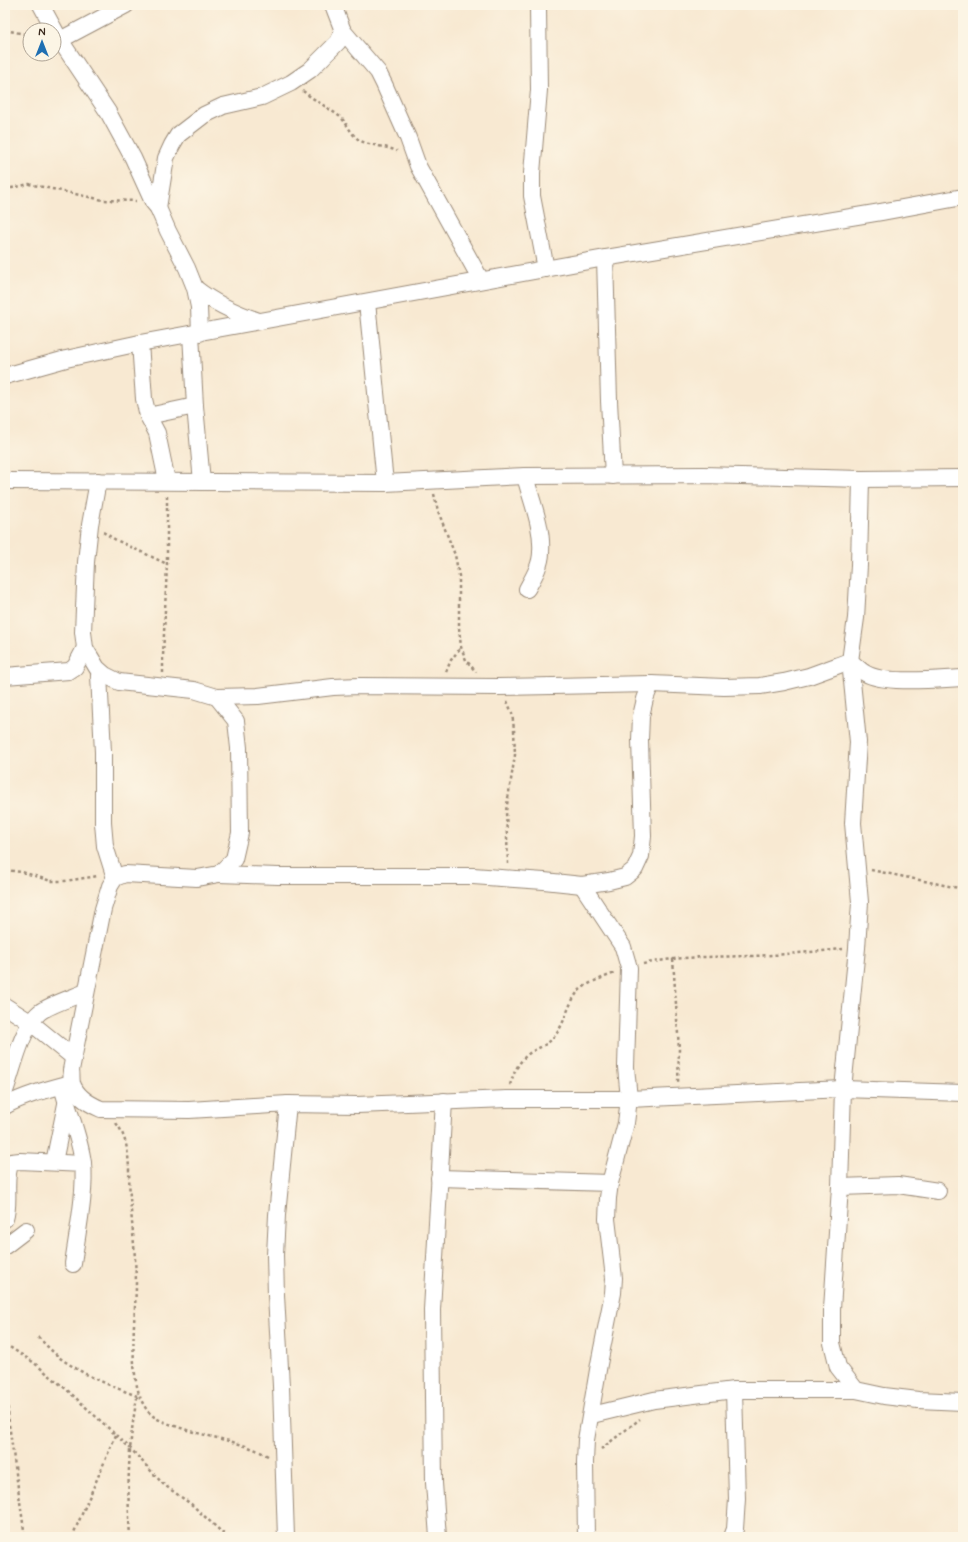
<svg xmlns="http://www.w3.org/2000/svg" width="968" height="1542" viewBox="0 0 968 1542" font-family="Mynerve,sans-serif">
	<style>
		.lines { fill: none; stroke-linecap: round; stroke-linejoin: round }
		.minor-casing { stroke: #9a8a78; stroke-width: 18 }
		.path { stroke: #9a8a78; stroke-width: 2.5; stroke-dasharray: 3 3; stroke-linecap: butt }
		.minor { stroke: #fff; stroke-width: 16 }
	</style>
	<rect width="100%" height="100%" fill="#fcf5e5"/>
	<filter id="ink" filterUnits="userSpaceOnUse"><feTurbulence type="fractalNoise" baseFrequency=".025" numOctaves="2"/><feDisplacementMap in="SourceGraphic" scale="8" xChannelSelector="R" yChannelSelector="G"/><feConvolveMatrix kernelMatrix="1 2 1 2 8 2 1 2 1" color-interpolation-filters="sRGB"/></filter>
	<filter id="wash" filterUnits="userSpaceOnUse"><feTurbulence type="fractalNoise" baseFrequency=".012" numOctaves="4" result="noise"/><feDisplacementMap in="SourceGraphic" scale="16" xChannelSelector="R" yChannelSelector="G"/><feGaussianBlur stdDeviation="0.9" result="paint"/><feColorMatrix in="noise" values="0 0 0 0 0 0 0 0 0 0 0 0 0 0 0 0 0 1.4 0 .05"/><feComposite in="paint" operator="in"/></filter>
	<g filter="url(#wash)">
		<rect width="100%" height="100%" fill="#f8e9d2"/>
	</g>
	<g filter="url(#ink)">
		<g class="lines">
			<g class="minor-casing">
				<g id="minor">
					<polyline points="41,5 60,40 108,112 133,158 153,202 158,208 168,231 187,268 195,288 199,307 200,333"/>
					<polyline points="538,5 539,90 532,173 532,196 546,269"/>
					<polyline points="343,31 378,72 384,84 408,138 418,166 481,280"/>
					<polyline points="60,40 126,5"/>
					<polyline points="158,208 166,158 172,145 178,135 204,115 223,106 262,97 291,83 310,70 338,42 343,31 333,5"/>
					<polyline points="605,258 609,401 613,476"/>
					<path d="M195,288C215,304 235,313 259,321"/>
					<polyline points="367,302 385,483"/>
					<polyline points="191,334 195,406 202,482"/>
					<polyline points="140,343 144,399 148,416 157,433 167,481"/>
					<polyline points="5,376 66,359 140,343 605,258 881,212 963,197"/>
					<polyline points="148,416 195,406"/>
					<path d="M525,476C531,500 543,527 541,552C541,565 533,578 527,589"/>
					<polyline points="861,479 859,565 856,618 850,661 858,742 853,823 860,902 857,948 843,1089 840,1187 832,1309 832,1343 838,1367 856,1390 884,1396 918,1400 963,1402"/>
					<polyline points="5,481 385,483 525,476 703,475 861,479 963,478"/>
					<path d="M98,481L90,525L86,562L83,632L85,648L97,668L105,675L119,682L194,690L217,697L258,696L333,687L360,686L498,687L651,684L724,687L760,686L784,682L809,676L850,661C855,665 860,670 865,673C884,685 940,679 963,678"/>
					<polyline points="99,675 103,752 103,823 105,846 115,878"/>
					<polyline points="5,676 69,671 75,667 85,648"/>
					<path d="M217,697L236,721L239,748L240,833L234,859L219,874L197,878L125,874L115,878L110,886L103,909L71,1070C72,1074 71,1079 72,1083C76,1096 89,1104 101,1109L189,1110L288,1104L357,1105L507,1099H629L843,1089L963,1093"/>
					<polyline points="219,874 278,876 473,876 544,881 582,885 609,881 625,877 635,869 641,856 643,836 640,740 641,716 645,699 651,684"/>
					<polyline points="582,885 623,947 629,968 626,1067 629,1099 626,1123 610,1183 608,1198 607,1219 614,1278 613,1293 599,1364 586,1440 585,1462 586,1537"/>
					<polyline points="5,1006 30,1022 73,1057"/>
					<path d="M62,1086C68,1111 80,1137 83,1163C86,1193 77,1234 73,1264"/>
					<path d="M5,1091C13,1069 22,1026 40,1012C49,1005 74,997 86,992"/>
					<path d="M5,1106C25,1095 49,1089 71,1083"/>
					<polyline points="54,1162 66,1104"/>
					<polyline points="439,1178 610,1183"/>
					<polyline points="840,1187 898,1185 938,1191"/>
					<path d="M5,1219C11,1201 3,1179 11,1162L20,1161L83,1164"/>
					<polyline points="5,1246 26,1230"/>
					<polyline points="592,1415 654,1400 734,1390 856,1390"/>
					<polyline points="286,1537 281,1386 276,1295 275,1255 277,1215 288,1104"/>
					<polyline points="438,1537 434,1483 432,1310 444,1101"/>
					<polyline points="732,1537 735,1529 737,1499 734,1390"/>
				</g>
			</g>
			<g class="path">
				<polyline points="5,30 30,35"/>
				<path d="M303,91C314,100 327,107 339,116C348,123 350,135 361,141C371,146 385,146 397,151"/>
				<polyline points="5,187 12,188 29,184 103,200 136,201"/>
				<polyline points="434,494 438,511 455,555 459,576 459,628 461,647 466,660 476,672"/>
				<polyline points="103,532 116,540 167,564"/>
				<polyline points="446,672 451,660 461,647"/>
				<polyline points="163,673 163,657 167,564 167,496"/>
				<polyline points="507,701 512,713 514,729 515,755 506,811 508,864"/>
				<polyline points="5,870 22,872 51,881 65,881 98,876"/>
				<polyline points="871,870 963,889"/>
				<polyline points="673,959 679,1049 678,1083"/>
				<path d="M643,964C678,956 714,957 750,956C781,955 812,952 843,949"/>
				<path d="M510,1085C514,1072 519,1060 531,1052C540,1047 547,1045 554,1037C565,1024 567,1006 577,993C585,983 603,978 615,973"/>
				<path d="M116,1123C132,1143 128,1172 130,1197C132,1227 136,1257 136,1288C135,1320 125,1395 153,1416C161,1422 173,1425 181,1428C210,1438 242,1441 268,1456"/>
				<path d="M38,1337C48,1347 57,1357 69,1364C90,1378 114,1387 137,1396"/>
				<polyline points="5,1344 33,1362 66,1389 130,1448 163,1484 191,1504 227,1537"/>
				<polyline points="5,1371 9,1424 25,1537"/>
				<polyline points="601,1449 640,1419"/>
				<polyline points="72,1537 116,1435"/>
				<path d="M130,1537C127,1489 128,1441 138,1393"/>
			</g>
			<use href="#minor" class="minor"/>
		</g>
	</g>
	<rect width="968" height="1542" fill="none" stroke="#fcf5e5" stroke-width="20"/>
	<g transform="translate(42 42)"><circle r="19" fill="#fcf5e5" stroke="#afa495"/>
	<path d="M0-3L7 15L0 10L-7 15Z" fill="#1f6fb2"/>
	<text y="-6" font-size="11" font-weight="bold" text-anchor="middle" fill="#3b2a1e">N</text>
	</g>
</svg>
